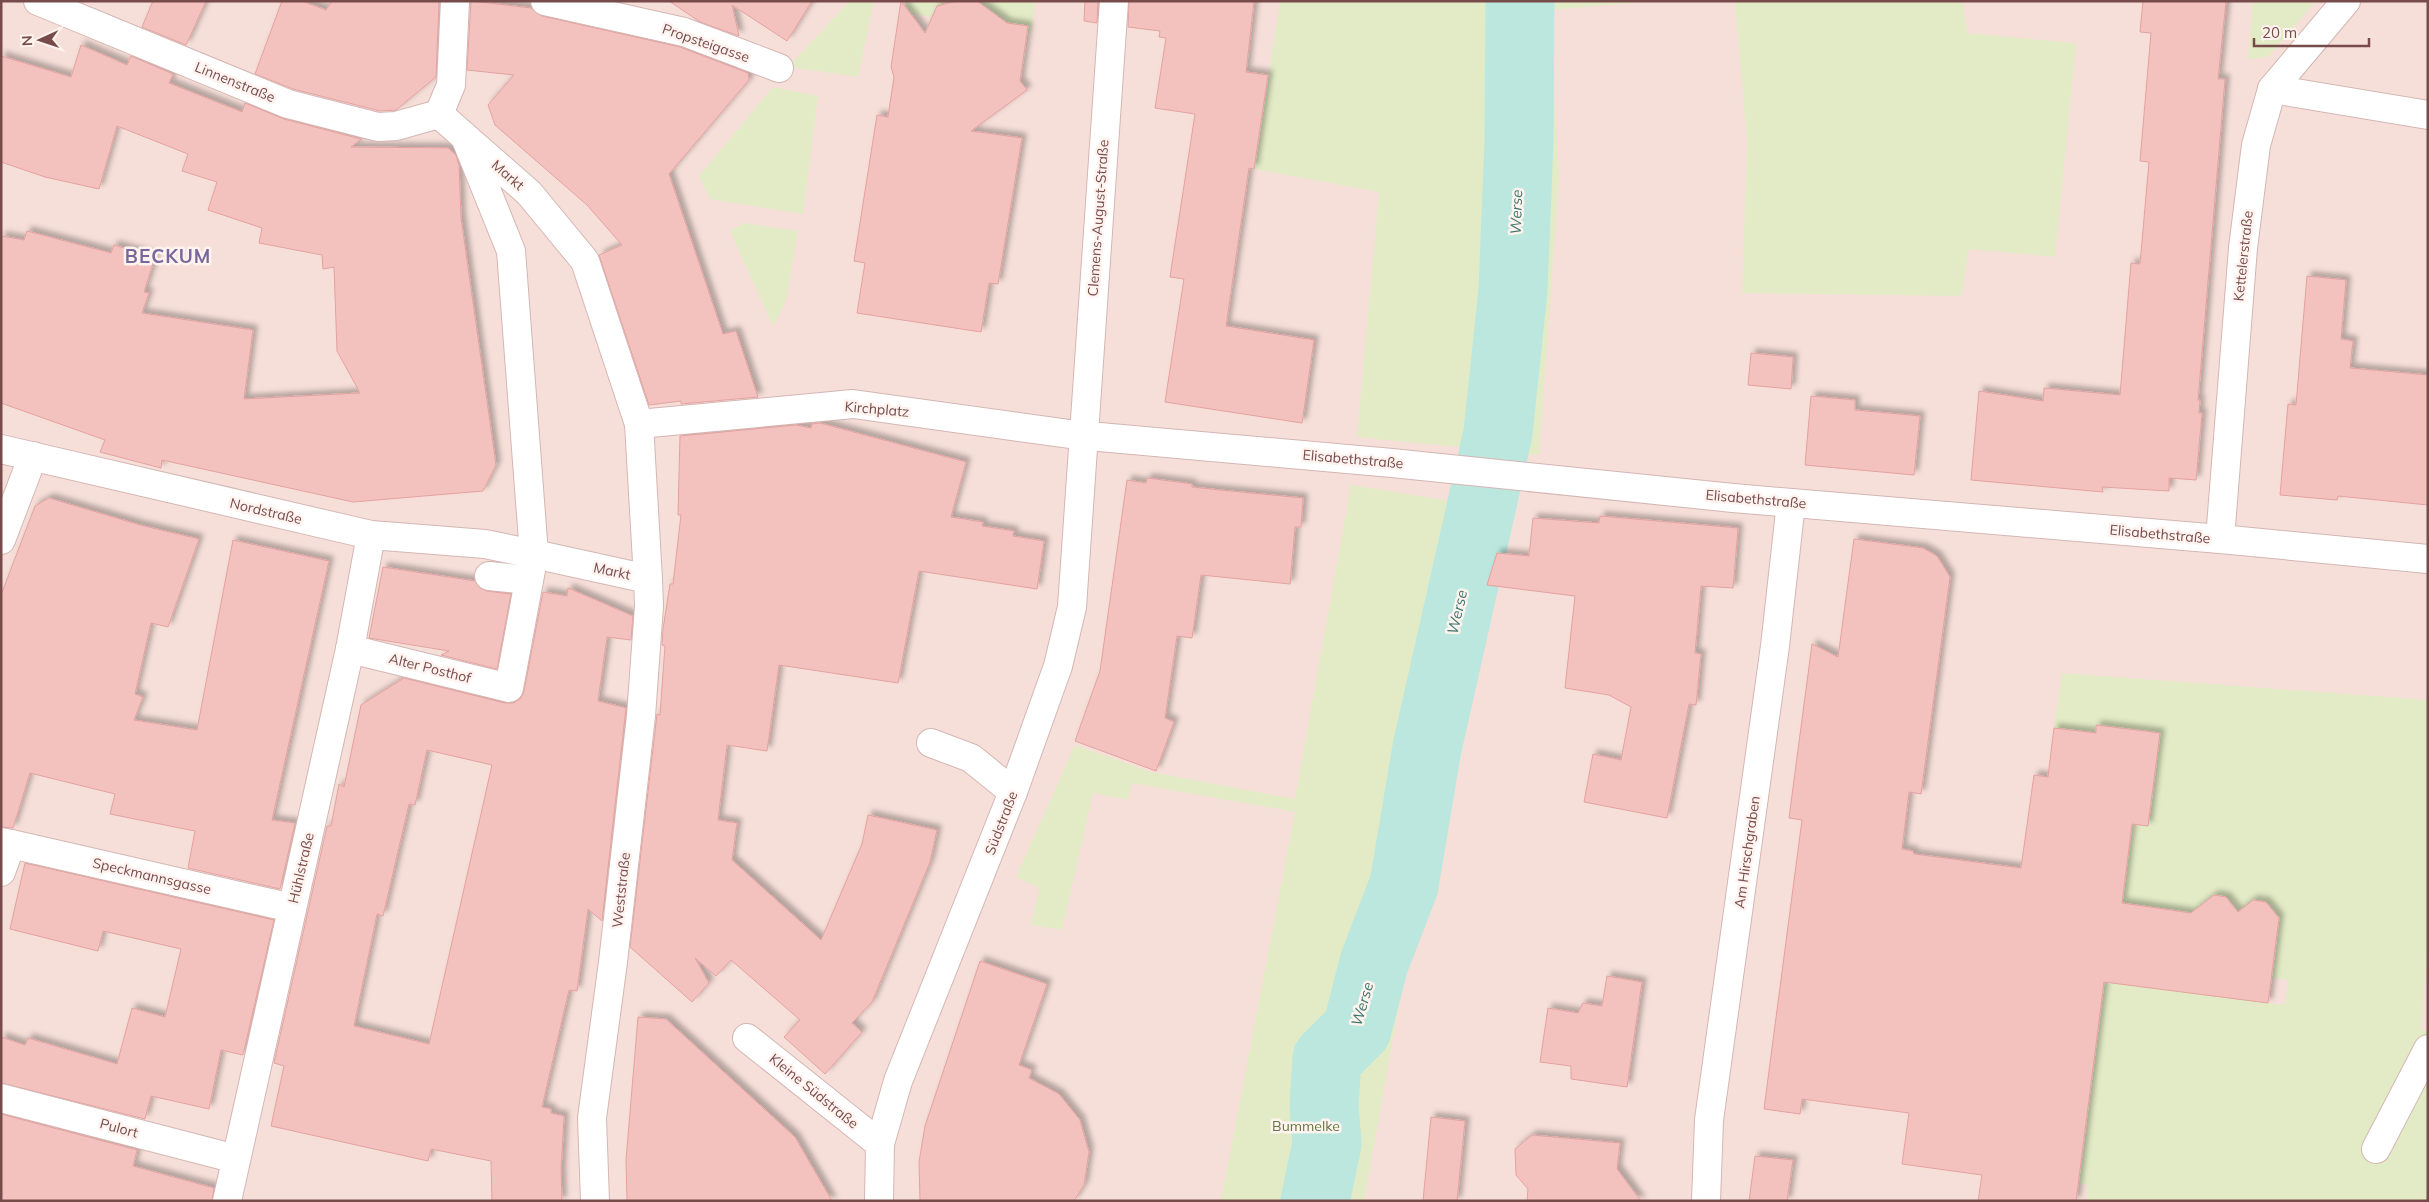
<svg xmlns="http://www.w3.org/2000/svg" width="2429" height="1202" viewBox="0 0 2429 1202" font-family="Mulish,sans-serif">
	<style>
		.residential { fill: #f7dfd9 }
		.green { fill: #e2ebc5 }
		.lines { fill: none; stroke-linecap: round; stroke-linejoin: round }
		.river { stroke: #bbe7de; stroke-width: 69 }
		.building { fill: #f3c2bf; stroke: #e5a19f; fill-rule: evenodd; filter: url(#shadow) }
		.minor-casing { stroke: #d4b6b3; stroke-width: 30 }
		.minor { stroke: #fff; stroke-width: 28 }
		.labels { text-anchor: middle; dominant-baseline: central; stroke-width: 5; stroke-linejoin: round; paint-order: stroke }
		.street-label { font-size: 14px; fill: #784b4b; stroke: #fff3ef }
		.park-label { font-size: 14px; fill: #637740; stroke: #fff3ef }
		.water-label { font-size: 15px; font-style: italic; fill: #3b756b; stroke: #fff3ef }
		.district-label { font-size: 19px; font-weight: bold; letter-spacing: 1px; fill: #77679b; stroke: #fff3ef }
	</style>
	<defs>
		<filter id="shadow"><feDropShadow dx="4.5" dy="-4.5" stdDeviation="2.5" flood-color="#0004"/></filter>
	</defs>
	<rect width="100%" height="100%" fill="#fdede8"/>
	<rect class="residential" x="1" y="1" width="2427" height="1200"/>
	<g class="green">
		<polygon points="850,1 874,1 858,77 788,67"/>
		<polygon points="905,1 957,1 942,22 932,17 910,13 906,8 903,10"/>
		<polygon points="958,1 1035,1 1031,36 1028,32 1023,36 1022,25 1002,22"/>
		<polygon points="1280,1 1655,1 1549,10 1559,177 1539,455 1357,437 1379,192 1254,169"/>
		<polygon points="1735,1 1963,1 1967,33 2076,43 2055,257 1969,249 1961,296 1742,293 1747,142"/>
		<polygon points="2253,1 2316,1 2268,57 2248,59"/>
		<polygon points="773,87 818,96 803,214 710,199 699,176"/>
		<polygon points="744,223 798,231 786,301 773,326 730,231"/>
		<polygon points="1351,485 1488,507 1364,1201 1221,1201 1295,812 1132,783 1128,800 1093,793 1062,930 1031,925 1039,888 1016,877 1075,745 1151,772 1295,799"/>
		<polygon points="2062,673 2428,700 2428,934 2421,1030 2428,1032 2428,1201 2087,1201 2088,1185 2078,1183 2100,1015 2094,981 2285,1005 2288,980 2272,978 2278,917 2266,902 2253,900 2238,912 2226,897 2214,895 2198,907 2198,914 2078,898 2132,824 2148,826 2159,740 2153,732 2097,725 2096,733 2054,728"/>
	</g>
	<g class="lines">
		<polyline class="river" points="1315,1201 1327,1144 1324,1105 1327,1059 1357,1029 1374,963 1404,885 1427,748 1498,433 1513,290 1519,141 1520,1"/>
	</g>
	<g class="building">
		<polygon points="153,1 206,1 186,45 142,27"/>
		<polygon points="282,1 302,1 326,10 332,1 439,1 436,77 396,110 380,111 293,89 255,74"/>
		<polygon points="471,1 531,8 542,16 680,47 748,73 749,80 669,174 723,334 736,331 758,397 681,404 681,401 649,405 599,255 622,245 587,205 495,125 488,105 514,75 467,70"/>
		<polygon points="669,1 812,1 787,41 732,5 739,36 700,22"/>
		<polygon points="901,1 925,33 937,6 957,1 977,1 1007,23 1028,26 1020,81 1027,90 971,131 1022,138 998,284 989,283 981,332 857,313 865,263 854,261 877,115 888,117 894,77 891,67"/>
		<polygon points="1085,1 1098,1 1097,23 1084,21"/>
		<polygon points="1129,1 1254,1 1246,72 1268,75 1254,169 1249,168 1226,326 1314,340 1302,423 1165,402 1184,279 1170,277 1195,114 1155,108 1166,38 1159,37 1160,31 1128,27"/>
		<polygon points="2143,1 2226,1 2218,79 2225,79 2198,400 2200,400 2199,413 2202,413 2196,480 2169,478 2169,491 2102,487 2103,492 1971,480 1979,391 2043,401 2044,388 2120,395 2131,263 2140,264 2149,162 2140,161 2151,33 2140,32"/>
		<polygon points="81,45 127,65 131,56 173,74 169,83 242,112 245,103 284,119 361,139 351,147 448,148 456,155 459,165 461,218 496,465 483,491 353,502 162,460 161,468 100,452 105,440 1,403 1,236 24,240 27,231 111,253 114,245 155,257 144,292 149,293 142,313 253,330 244,399 360,393 337,351 334,267 323,269 322,255 259,243 262,228 208,210 217,182 182,171 188,154 117,126 99,189 45,177 1,162 1,56 71,77"/>
		<polygon points="2307,276 2346,280 2341,339 2353,341 2350,368 2428,375 2428,505 2338,496 2337,500 2280,495 2288,404 2296,405"/>
		<polygon points="1751,353 1793,357 1791,389 1748,385"/>
		<polygon points="1811,396 1855,400 1855,410 1920,416 1914,475 1805,465"/>
		<polygon points="820,423 966,462 951,517 983,522 982,526 1014,531 1013,536 1044,541 1037,589 919,571 898,683 779,665 767,751 727,745 718,820 737,823 732,860 821,940 862,844 868,815 937,830 930,862 872,1002 852,1023 862,1032 825,1074 784,1037 800,1020 731,960 716,976 695,958 709,983 692,1002 630,947 657,714 660,715 665,646 662,645 663,629 670,584 673,584 681,515 678,515 680,436 796,425 811,428 812,424"/>
		<polygon points="1147,478 1192,484 1192,487 1220,490 1303,498 1301,527 1295,527 1290,584 1201,575 1192,638 1177,636 1165,718 1174,722 1156,771 1075,741 1100,671 1127,480 1146,483"/>
		<polygon points="49,498 140,525 199,539 168,627 151,623 135,694 143,697 134,720 197,730 233,540 329,561 272,820 295,823 280,889 188,868 195,831 110,814 115,794 30,773 13,828 1,827 1,595 35,506"/>
		<polygon points="1600,516 1738,528 1733,588 1701,586 1695,653 1701,654 1696,705 1689,704 1667,818 1584,802 1593,754 1621,760 1631,707 1609,695 1565,688 1575,596 1487,585 1497,553 1529,556 1533,518 1599,523"/>
		<polygon points="1854,539 1923,548 1937,556 1950,577 1921,794 1909,792 1902,849 1913,851 1914,854 2021,868 2034,775 2048,777 2054,728 2096,733 2096,725 2160,733 2148,826 2132,824 2122,903 2191,913 2214,895 2226,897 2238,912 2253,900 2266,902 2279,918 2268,1003 2104,982 2076,1201 1978,1201 1982,1175 1902,1164 1909,1113 1802,1099 1800,1114 1764,1109 1802,820 1789,818 1812,644 1838,657"/>
		<polygon points="383,567 475,581 480,588 487,591 511,594 497,669 441,655 449,651 369,638"/>
		<path d="M568,588L633,616L631,640L607,637L598,701L626,708L602,921L588,909L577,991L569,990L542,1107L551,1109V1113L564,1116L561,1170L562,1201H492L491,1161L431,1149L428,1161L271,1126L284,1066L274,1063L327,826H331L339,784L344,787L361,705L404,678L505,703H514L521,698L524,691L543,592L567,596ZM427,750L492,765L429,1044L354,1026L377,914L383,916L409,804L415,805Z"/>
		<polygon points="25,863 274,920 243,1055 221,1050 209,1109 151,1096 145,1119 1,1083 1,1037 25,1045 28,1038 117,1064 132,1008 165,1017 181,949 103,931 98,951 10,929"/>
		<polygon points="980,961 1047,984 1019,1065 1032,1070 1029,1078 1059,1094 1080,1120 1089,1152 1084,1185 1074,1201 920,1201 919,1162 925,1126"/>
		<polygon points="1607,976 1642,982 1627,1087 1571,1079 1571,1066 1540,1062 1548,1008 1578,1013 1583,1003 1602,1006"/>
		<polygon points="638,1017 666,1019 795,1137 832,1201 627,1201 626,1160"/>
		<polygon points="1,1114 137,1150 133,1166 214,1188 212,1201 1,1201"/>
		<polygon points="1431,1117 1465,1121 1457,1201 1423,1201"/>
		<polygon points="1532,1135 1620,1143 1617,1169 1641,1201 1527,1201 1528,1189 1516,1175 1515,1149"/>
		<polygon points="1755,1156 1793,1160 1787,1201 1749,1201"/>
	</g>
	<g class="lines">
		<g class="minor-casing">
			<g id="minor">
				<polyline points="38,1 288,104 378,127 396,126 439,114"/>
				<polyline points="545,1 684,32 779,68"/>
				<polyline points="2272,89 2428,115"/>
				<polyline points="439,114 465,137 511,251 534,554 648,579 639,424 585,261 529,193 465,137"/>
				<polyline points="439,114 451,85 455,1"/>
				<polyline points="639,424 853,404 1077,435 1392,463 1733,498 2220,539 2428,559"/>
				<polyline points="1,449 371,535 485,544 534,554 509,688 350,649"/>
				<polyline points="2220,539 2243,248 2256,145 2272,89 2346,1"/>
				<polyline points="1,540 33,456"/>
				<polyline points="489,576 529,580"/>
				<polyline points="931,743 971,758 1013,792"/>
				<polyline points="1,842 11,844 1,872"/>
				<polyline points="11,844 292,908"/>
				<polyline points="747,1038 880,1144"/>
				<polyline points="1,1098 236,1159"/>
				<polyline points="2376,1149 2428,1049"/>
				<polyline points="227,1201 350,649 371,535"/>
				<polyline points="595,1201 592,1118 613,962 641,716 649,606 648,579"/>
				<polyline points="879,1201 880,1144 898,1081 1013,792 1058,666 1072,607 1114,1"/>
				<polyline points="1706,1201 1709,1120 1775,646 1791,503"/>
			</g>
		</g>
		<use href="#minor" class="minor"/>
	</g>
	<g class="labels">
		<g class="street-label">
			<text transform="translate(706 43) rotate(19)">Propsteigasse</text>
			<text transform="translate(235 82) rotate(22)">Linnenstraße</text>
			<text transform="translate(508 175) rotate(41)">Markt</text>
			<text transform="translate(1098 218) rotate(-86)">Clemens-August-Straße</text>
			<text transform="translate(2243 256) rotate(-84)">Kettelerstraße</text>
			<text transform="translate(877 409) rotate(5)">Kirchplatz</text>
			<text transform="translate(1353 459) rotate(5)">Elisabethstraße</text>
			<text transform="translate(1756 499) rotate(5)">Elisabethstraße</text>
			<text transform="translate(266 511) rotate(13)">Nordstraße</text>
			<text transform="translate(2160 534) rotate(5)">Elisabethstraße</text>
			<text transform="translate(612 571) rotate(12)">Markt</text>
			<text transform="translate(430 668) rotate(14)">Alter Posthof</text>
			<text transform="translate(1001 823) rotate(-69)">Südstraße</text>
			<text transform="translate(1747 852) rotate(-82)">Am Hirschgraben</text>
			<text transform="translate(301 868) rotate(-77)">Hühlstraße</text>
			<text transform="translate(152 876) rotate(13)">Speckmannsgasse</text>
			<text transform="translate(621 890) rotate(-84)">Weststraße</text>
			<text transform="translate(814 1091) rotate(39)">Kleine Südstraße</text>
			<text transform="translate(119 1128) rotate(15)">Pulort</text>
		</g>
		<g class="park-label">
			<text x="1306" y="1126">Bummelke</text>
		</g>
		<g class="water-label">
			<text transform="translate(1516 212) rotate(-88)">Werse</text>
			<text transform="translate(1457 612) rotate(-77)">Werse</text>
			<text transform="translate(1362 1004) rotate(-74)">Werse</text>
		</g>
		<g class="district-label">
			<text x="168" y="256">BECKUM</text>
		</g>
	</g>
	<rect width="2429" height="1202" fill="none" stroke="#784b4b" stroke-width="5"/>
	<g transform="translate(40 40) rotate(267)" stroke="#fff3ef" stroke-width="4" paint-order="stroke">
	<path d="M0-4L9 19L0 12L-9 19Z" fill="#784b4b"/>
	<text y="-8" font-size="14" font-weight="bold" text-anchor="middle" fill="#784b4b">N</text>
	</g>
	<path d="M2254 38v8h115v-8" fill="none" stroke="#784b4b" stroke-width="2.5"/>
	<text x="2262" y="38" font-size="15" fill="#784b4b" stroke="#fff3ef" stroke-width="4" paint-order="stroke">20 m</text>
</svg>
